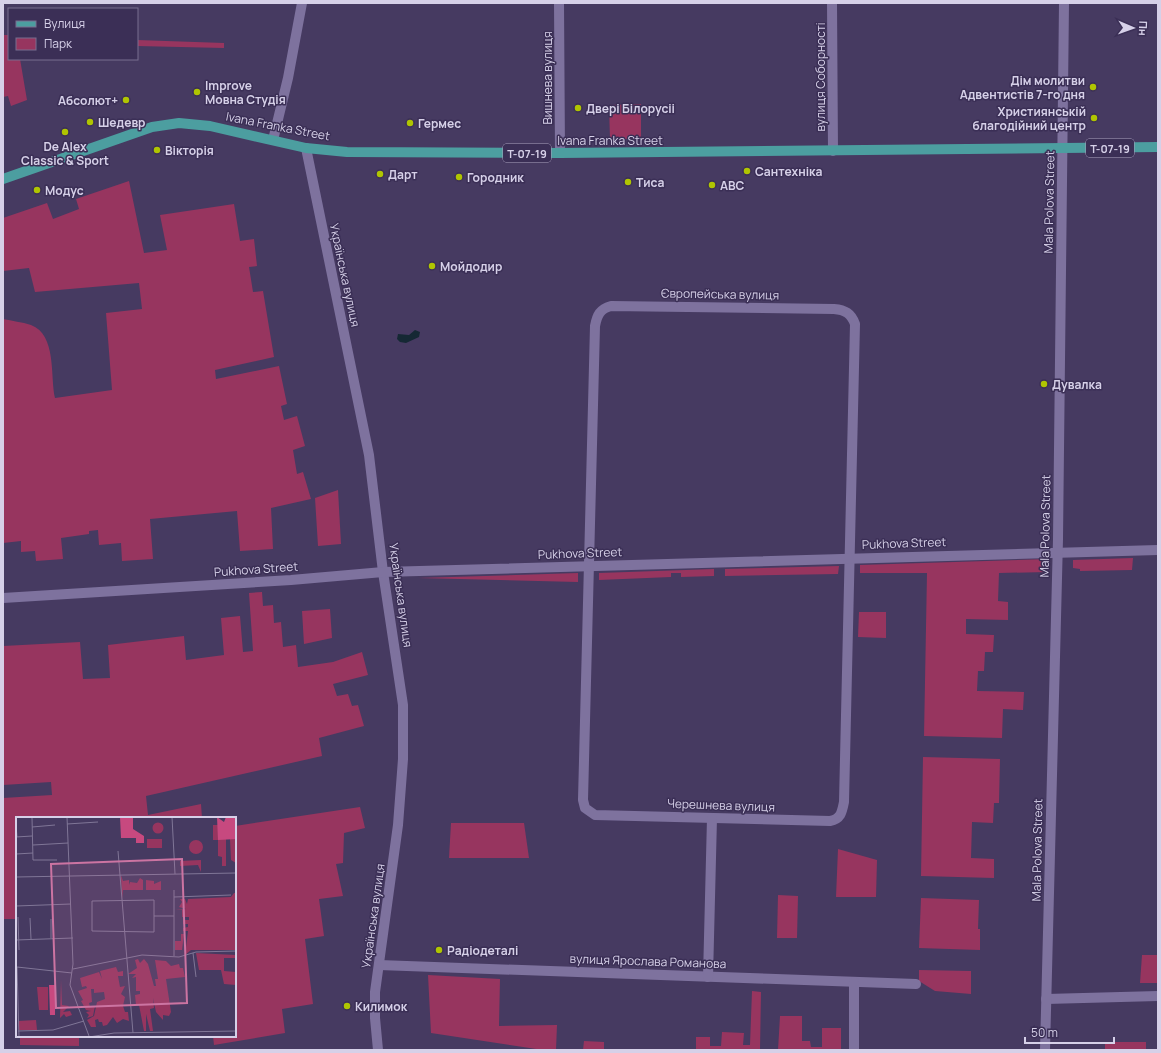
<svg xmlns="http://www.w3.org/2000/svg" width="1161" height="1053" viewBox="0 0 1161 1053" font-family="Manrope,sans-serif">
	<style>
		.green { fill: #97355f }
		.water { fill: #152834 }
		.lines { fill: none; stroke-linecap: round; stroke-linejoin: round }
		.minor { stroke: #7e729e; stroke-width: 10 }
		.major { stroke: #4c9ea0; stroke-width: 10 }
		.poi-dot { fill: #b0c501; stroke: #3b2f56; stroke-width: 1.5 }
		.labels { text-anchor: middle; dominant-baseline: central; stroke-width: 3; stroke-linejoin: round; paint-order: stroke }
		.shield { fill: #3b2f56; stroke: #a8a0bc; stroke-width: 1 }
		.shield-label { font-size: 11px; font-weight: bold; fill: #d6d0e8 }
		.street-label { font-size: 12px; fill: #d6d0e8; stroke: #3b2f56 }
		.poi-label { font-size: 12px; font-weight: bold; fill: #d6d0e8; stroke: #3b2f56; text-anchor: start }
		.inset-road { fill: none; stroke: #807697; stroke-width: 1 }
		.view { fill: #cc74a2; fill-opacity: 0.15; stroke: #cc74a2; stroke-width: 2 }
		.inset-edge { fill: none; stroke: #d6d0e8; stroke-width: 2 }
	</style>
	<rect width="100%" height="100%" fill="#463a61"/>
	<g class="green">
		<polygon points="3,35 9,35 9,59 20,59 27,100 11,106 8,96 3,97"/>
		<polygon points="137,40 224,43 224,48 137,46"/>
		<polygon points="641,104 641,139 610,139 609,105"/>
		<path d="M129,181L144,253L167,250L160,215L234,204L240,241L254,239L257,266L249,267L253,292L263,291L274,357L215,370L216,379L279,366L287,404L281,406L284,420L297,416L305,446L293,450L297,474L303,472L311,499L271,508L273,549L240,551L237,511L150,519L153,559L122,561L121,543L99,545L98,530L89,531V534L61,538L63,559L36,561L35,551L21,552V541L3,543V319C12,321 22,322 31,325C57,335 50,376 55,398L112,390L106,313L142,309L139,283L35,292L29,268L3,271V218L47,203L53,219L79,209L76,199Z"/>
		<polygon points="338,490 341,544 318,546 315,498"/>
		<polygon points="1133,558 1132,570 1080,571 1080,569 1073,568 1073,560"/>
		<polygon points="1048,559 1047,572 999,573 998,601 1008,602 1008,620 966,619 966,634 994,635 993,652 985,652 984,671 978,671 977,691 1024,692 1023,710 1003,709 1002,738 924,736 927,573 860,573 860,565"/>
		<polygon points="839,566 838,574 725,576 725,569"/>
		<polygon points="714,569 714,576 681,577 681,573 671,573 671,577 599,580 599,573"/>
		<polygon points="578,573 578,582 418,578"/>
		<polygon points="262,592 263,606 273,605 274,623 281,622 283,647 296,645 298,667 333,662 362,652 368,675 333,684 337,696 348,694 352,706 358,705 364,726 319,738 322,756 146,796 148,815 201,804 202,818 17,818 17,919 3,919 3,798 52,795 51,782 3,785 3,646 80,642 83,679 110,678 108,645 184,636 186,660 224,655 221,618 240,616 243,652 253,651 249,593"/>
		<polygon points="330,609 332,638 304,644 302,611"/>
		<polygon points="859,612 886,612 886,638 858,637"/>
		<polygon points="923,757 1000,759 999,803 994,803 993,823 972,822 971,858 994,859 994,878 921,876"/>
		<polygon points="360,807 365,828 344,833 343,863 336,864 343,896 319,899 324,936 305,939 313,1004 282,1009 285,1033 214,1045 213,1036 235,1036 235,826"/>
		<polygon points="451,823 524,823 529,858 449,858"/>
		<polygon points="838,849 877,860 876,897 836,897"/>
		<polygon points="778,895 798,896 797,938 777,938"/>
		<polygon points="921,898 979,900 978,929 980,929 980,950 919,948"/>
		<polygon points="1142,955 1158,955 1158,983 1140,983"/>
		<polygon points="919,970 971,971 971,994 935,991 919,981"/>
		<polygon points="428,975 500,979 499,1026 557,1025 556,1050 543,1050 431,1033"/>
		<polygon points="752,991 761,992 760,1050 696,1050 696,1037 710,1037 710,1046 721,1046 722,1032 744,1033 743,1045 750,1045"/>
		<polygon points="780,1016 802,1016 802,1041 810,1041 811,1047 822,1047 822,1028 841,1028 841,1050 778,1050"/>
		<polygon points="20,1036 79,1036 79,1046 20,1045"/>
		<polygon points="584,1041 604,1042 604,1050 583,1050"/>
		<rect x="1105" y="1042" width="41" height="8"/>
	</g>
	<polygon class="water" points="415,330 420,332 419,337 406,343 400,342 397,339 398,334 409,335"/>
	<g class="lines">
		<g class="minor">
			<polyline points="559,3 560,153"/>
			<polyline points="832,3 833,151"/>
			<polyline points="273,140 288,78 302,3"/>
			<polyline points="306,148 369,455 383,572 403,705 403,759 398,825 375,992 375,1018 378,1050"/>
			<path d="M611,306L834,309C845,310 851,313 855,324L844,802C842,812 841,819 830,821L595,815L585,808L583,800L595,326C597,315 600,309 611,306Z"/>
			<polyline points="3,598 291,580 383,572 1158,550"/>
			<polyline points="379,965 916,984"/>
			<polyline points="708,977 712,818"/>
			<polyline points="854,982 854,1050"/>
			<polyline points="1046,999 1158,996"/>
			<polyline points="1045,1050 1058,539 1064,3"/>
		</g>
		<polyline class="major" points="3,179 152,127 179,123 210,126 306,148 347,152 560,153 1158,147"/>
	</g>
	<g class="poi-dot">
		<circle cx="1093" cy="87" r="4"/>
		<circle cx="197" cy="92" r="4"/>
		<circle cx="126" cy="100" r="4"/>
		<circle cx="578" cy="108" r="4"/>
		<circle cx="1094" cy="118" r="4"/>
		<circle cx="90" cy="122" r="4"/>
		<circle cx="410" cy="123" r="4"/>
		<circle cx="65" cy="132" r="4"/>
		<circle cx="157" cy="150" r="4"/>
		<circle cx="747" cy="171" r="4"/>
		<circle cx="380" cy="174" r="4"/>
		<circle cx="459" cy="177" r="4"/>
		<circle cx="628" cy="182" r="4"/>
		<circle cx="712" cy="185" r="4"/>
		<circle cx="37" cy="190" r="4"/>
		<circle cx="432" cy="266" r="4"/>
		<circle cx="1044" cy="384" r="4"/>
		<circle cx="439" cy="950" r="4"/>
		<circle cx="347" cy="1006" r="4"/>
	</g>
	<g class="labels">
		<g class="shield">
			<rect x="1086" y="139" width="48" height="18" rx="3"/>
			<rect x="503" y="144" width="48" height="18" rx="3"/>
		</g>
		<g class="shield-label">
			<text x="1110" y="148">Т-07-19</text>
			<text x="527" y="153">Т-07-19</text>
		</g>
		<g class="street-label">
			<text transform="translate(820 77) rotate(-90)">вулиця Соборності</text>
			<text transform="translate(547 78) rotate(-90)">Вишнева вулиця</text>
			<text transform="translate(278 126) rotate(11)">Ivana Franka Street</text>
			<text x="610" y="140">Ivana Franka Street</text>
			<text transform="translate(1049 202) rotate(-89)">Mala Polova Street</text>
			<text transform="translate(345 275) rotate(78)">Українська вулиця</text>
			<text transform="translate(720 294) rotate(1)">Європейська вулиця</text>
			<text transform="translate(1045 526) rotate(-89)">Mala Polova Street</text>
			<text transform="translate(904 543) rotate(-2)">Pukhova Street</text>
			<text transform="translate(580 553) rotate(-2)">Pukhova Street</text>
			<text transform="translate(256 569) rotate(-4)">Pukhova Street</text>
			<text transform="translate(401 595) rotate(82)">Українська вулиця</text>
			<text transform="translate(721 805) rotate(2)">Черешнева вулиця</text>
			<text transform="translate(1037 850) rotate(-89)">Mala Polova Street</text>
			<text transform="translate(373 916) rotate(-82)">Українська вулиця</text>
			<text transform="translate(648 961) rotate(2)">вулиця Ярослава Романова</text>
		</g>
		<g class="poi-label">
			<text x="1085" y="80" text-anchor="end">Дім молитви<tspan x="1085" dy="14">Адвентистів 7-го дня</tspan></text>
			<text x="205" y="85">Improve<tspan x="205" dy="14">Мовна Студія</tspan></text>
			<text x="118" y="100" text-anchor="end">Абсолют+</text>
			<text x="586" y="108">Двері Білорусіі</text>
			<text x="1086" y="111" text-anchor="end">Християнській<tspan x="1086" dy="14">благодійний центр</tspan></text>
			<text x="98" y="122">Шедевр</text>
			<text x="418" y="123">Гермес</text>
			<text x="65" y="146" text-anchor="middle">De Alex<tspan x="65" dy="14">Classic &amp; Sport</tspan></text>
			<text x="165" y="150">Вікторія</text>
			<text x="755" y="171">Сантехніка</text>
			<text x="388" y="174">Дарт</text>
			<text x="467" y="177">Городник</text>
			<text x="636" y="182">Тиса</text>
			<text x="720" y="185">ABC</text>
			<text x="45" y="190">Модус</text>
			<text x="440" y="266">Мойдодир</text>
			<text x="1052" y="384">Дувалка</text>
			<text x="447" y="950">Радіодеталі</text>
			<text x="355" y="1006">Килимок</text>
		</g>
	</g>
	<g transform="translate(16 817)">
		<rect width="220" height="220" fill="#463a61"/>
		<path d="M136.5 11a5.5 5.5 0 1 1 11 0a5.5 5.5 0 1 1-11 0ZM197,8H202V22H210V49H206V40L202,39V23H197ZM131,22H146V31H131ZM214,22H220V46L215,43ZM173 30a7 7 0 1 1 14 0a7 7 0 1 1-14 0ZM185,43V55L182,48L164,49V44ZM105,58L107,64L113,63V68L114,65L121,66L124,61L127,63V73H107L106,82ZM130,63L138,64V67L145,64V73H130ZM218,76H220V133H175L169,138L172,114H167V111L172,110V107H167V103H173V100H166V93H160L170,92L163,90L166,85L164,82H169L171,87L172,82L215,80ZM165,117H168L166,133H159V124H165ZM180,136L220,138V141H208V154L220,155V168L208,167L205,153H183ZM122,142L124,146L128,142L132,147L138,169H140L139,162H142L139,143L150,144L155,149L163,147L164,151H167L169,160L150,162L155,195L153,199L147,198V203L140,195L137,181L138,191L134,192L137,214H134L130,197V214H128L123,188H120L119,178L124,177V174H120V160L116,161L120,157H112L121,151L119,143ZM100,150L102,155L107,154V159H102L104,170L109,169L105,177L109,180L107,189L109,195H112L113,204L107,202L101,206L97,200L91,208L87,209L86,205H83L82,202L79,203L80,210H75L71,203L78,199L81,185L89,182L88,175L78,176V172H75L76,185L73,186L74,190L79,189L77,199L71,201L73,198L70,195L75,194L70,193L65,184L67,183L62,174L71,171L70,169L66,170L64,161L83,155L86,162L84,154ZM45,163L46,188L53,189L47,195L54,194L56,198L50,200L48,197L44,201ZM21,170H32V193H23ZM20,203L21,213H3L2,204Z" fill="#97355f"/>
		<path d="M104,0H124L117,1V12L128,19V26H120V21H105ZM201,0L208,5L210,0H220V22L202,23ZM33,168H39V198H34Z" fill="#c7497f"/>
		<path class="inset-road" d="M51,0L57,147L54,168L73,219M156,0L159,57M16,1L17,43H41M51,7L82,5M0,8L1,20M16,10L39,8M0,20L16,19M17,28L52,26M102,34L117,216M0,37L17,36M0,60L220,56M158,80L215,78M138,83V115L76,114V84ZM0,89L55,87M138,99H158M2,100L3,133M14,101L15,122M35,102V121M0,123L57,121M177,136L180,160M158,139V73M1,150L3,220M1,150L56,156M57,152L126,138L163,140L180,135L220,134M2,214L37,213L68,204M73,220L98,216L220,214"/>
		<path class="view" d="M166,42L171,186L40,191L35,47Z"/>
		<rect width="220" height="220" class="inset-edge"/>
	</g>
	<rect width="1161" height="1053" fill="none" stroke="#d6d0e8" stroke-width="8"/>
	<rect x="8" y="8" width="130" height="52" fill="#3b2f56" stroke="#796f90"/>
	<rect x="16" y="21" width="20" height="6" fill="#4c9ea0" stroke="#796f90"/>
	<text x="44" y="28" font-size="12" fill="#d6d0e8">Вулиця</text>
	<rect x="16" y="38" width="20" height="12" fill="#97355f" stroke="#796f90"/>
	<text x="44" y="48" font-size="12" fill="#d6d0e8">Парк</text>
	<g transform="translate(1133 28) rotate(92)" stroke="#3b2f56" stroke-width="3" paint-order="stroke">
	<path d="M0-3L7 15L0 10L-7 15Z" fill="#d6d0e8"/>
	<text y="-6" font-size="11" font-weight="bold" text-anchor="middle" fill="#d6d0e8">Пн</text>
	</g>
	<path d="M1025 1037v6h89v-6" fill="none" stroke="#d6d0e8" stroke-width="2"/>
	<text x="1031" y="1037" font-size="12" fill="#d6d0e8" stroke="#3b2f56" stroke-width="3" paint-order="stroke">50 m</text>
</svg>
